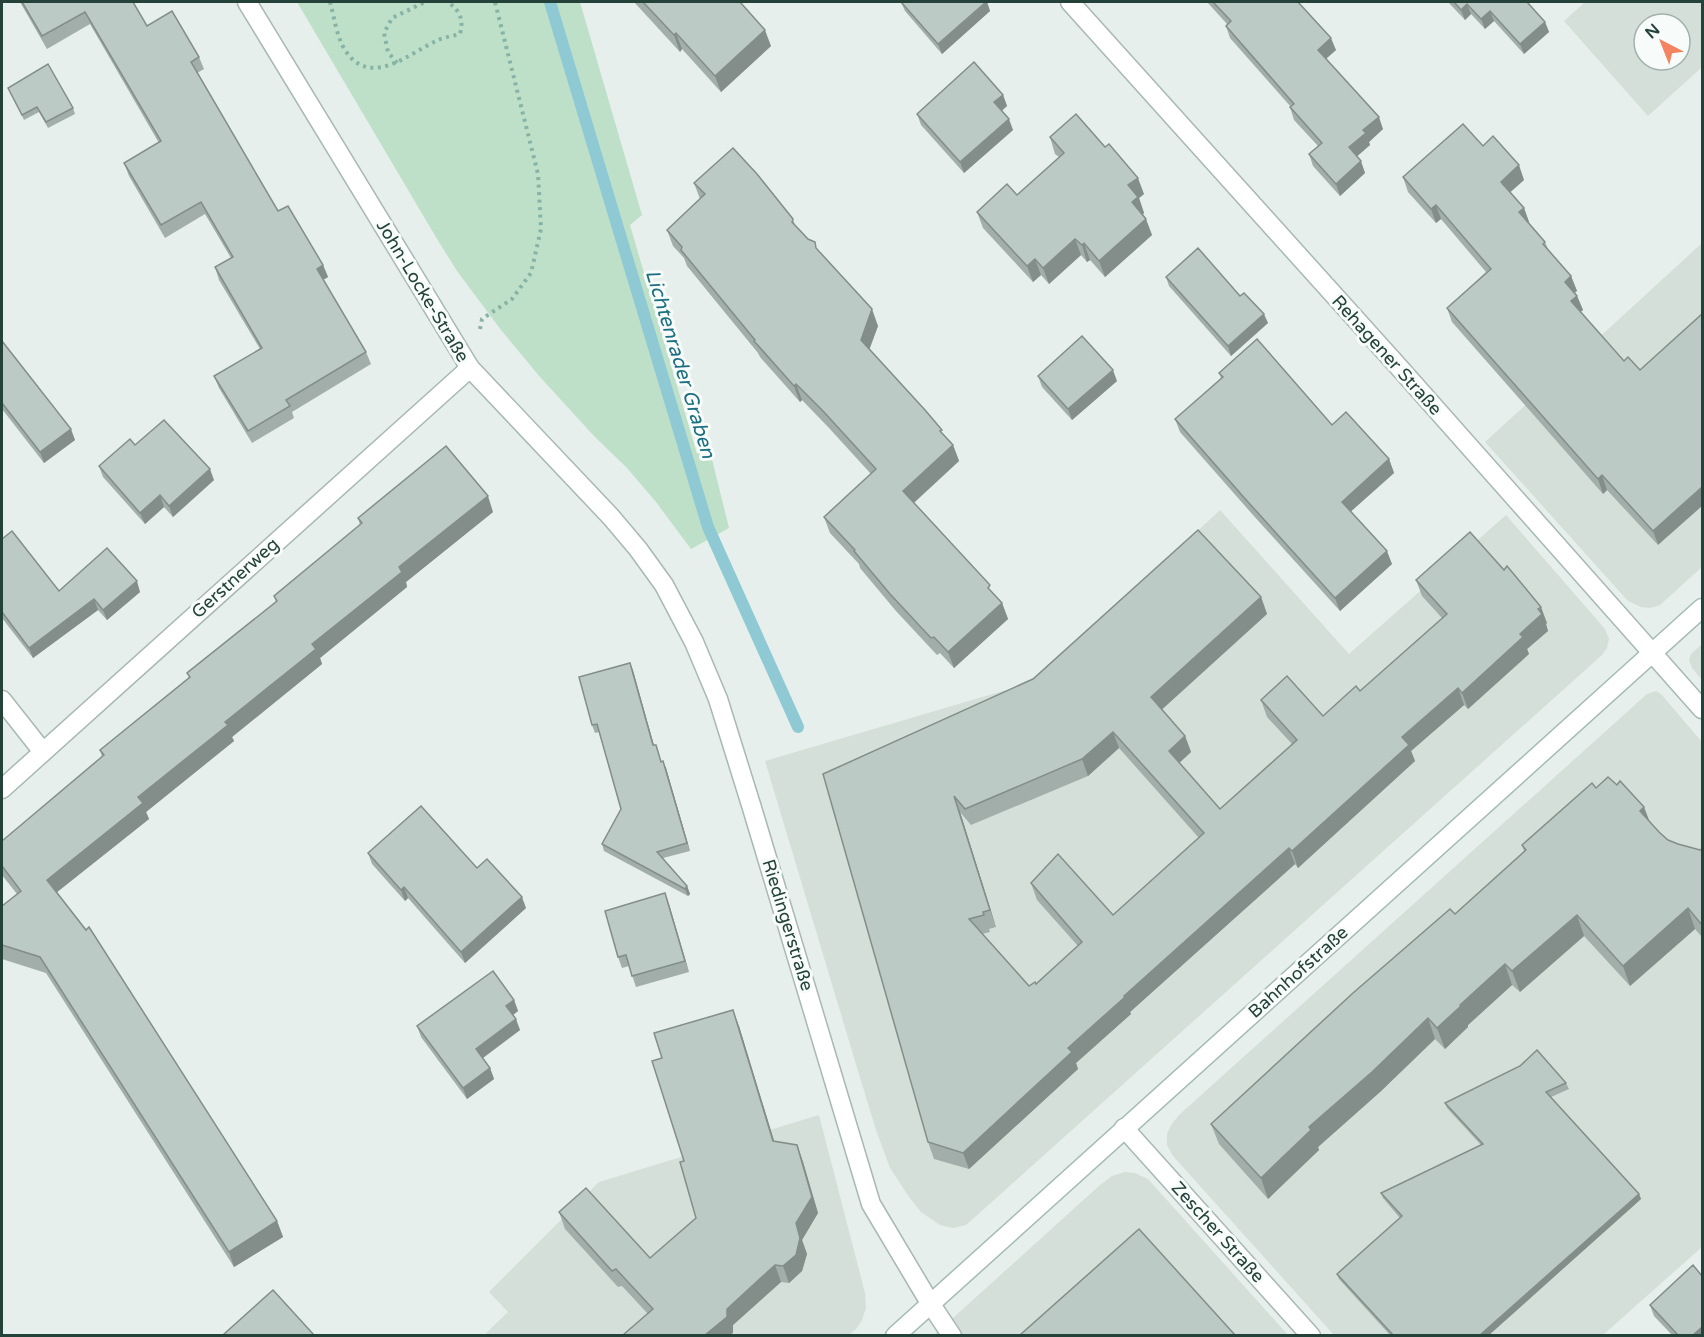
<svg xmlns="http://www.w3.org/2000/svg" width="1704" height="1337" viewBox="0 0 1704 1337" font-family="'Varela Round',sans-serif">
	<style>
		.built { fill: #d4dfda; fill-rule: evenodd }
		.green { fill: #bfe0c8 }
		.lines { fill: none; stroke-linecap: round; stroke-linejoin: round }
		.stream { stroke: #8ec9d4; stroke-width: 12 }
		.street-casing { stroke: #a8b8b2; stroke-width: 21 }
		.secondary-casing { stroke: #a4bbb3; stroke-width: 21 }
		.path { stroke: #86b3a5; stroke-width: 4; stroke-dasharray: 3 4.5; stroke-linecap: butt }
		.street { stroke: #fff; stroke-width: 18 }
		.secondary { stroke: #fff; stroke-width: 18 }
		.wall { fill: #a1aea9; fill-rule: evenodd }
		.shaded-wall { fill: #838d89 }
		.building { fill: #bbcac4; stroke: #838d89; stroke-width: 1.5; fill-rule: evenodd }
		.labels { text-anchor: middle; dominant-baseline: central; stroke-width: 6; stroke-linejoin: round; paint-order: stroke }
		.street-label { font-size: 18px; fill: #24423a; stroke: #f7fbf9 }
		.water-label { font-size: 20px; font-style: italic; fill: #1c6f80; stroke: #f7fbf9 }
	</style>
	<rect width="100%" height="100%" fill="#e6efeb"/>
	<g class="built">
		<path d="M1585,2H1702V67L1648,116L1564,21ZM1644,24H1680V60H1644Z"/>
		<polygon points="1702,243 1702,567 1660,605 1650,608 1641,607 1628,601 1485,442"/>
		<polygon points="1220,510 1349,654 1506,515 1605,629 1609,639 1607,648 1602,655 966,1225 953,1228 940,1225 921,1212 909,1197 890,1168 876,1130 858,1071 765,761 1037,681"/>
		<polygon points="1702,644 1702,680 1692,668 1689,660 1691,654"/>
		<polygon points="1656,691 1661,694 1702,742 1702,1247 1603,1335 1334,1335 1173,1156 1167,1145 1167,1134 1171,1125 1179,1115 1647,694"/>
		<polygon points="819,1115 865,1293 866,1308 862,1320 857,1328 849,1335 483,1336 508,1312 489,1292 599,1182"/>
		<polygon points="1125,1172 1135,1173 1148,1179 1288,1335 933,1336 1100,1185 1112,1176"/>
	</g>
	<polygon class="green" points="297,2 580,2 642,215 630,225 697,454 708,443 729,528 691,549 656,502 627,468 594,436 540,377 501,330 457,271 437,239"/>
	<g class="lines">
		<polyline class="stream" points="550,2 708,527 798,727"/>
		<g class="street-casing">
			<g id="street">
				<polyline points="247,2 470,368 611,517 638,549 664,585 694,642 718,699 752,808 871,1204 930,1303 952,1336"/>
				<polyline points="1070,2 1397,365 1702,709"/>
				<polyline points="2,700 43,752"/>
				<polyline points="2,789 470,368"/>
				<polyline points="1124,1128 1311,1336"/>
			</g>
		</g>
		<g class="secondary-casing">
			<polyline id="secondary" points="895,1336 1702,608"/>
		</g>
		<g class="path">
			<path d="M330,2C334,16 337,38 345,50C370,89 408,54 438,40C445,37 453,36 460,34C464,19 460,11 448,2"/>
			<polyline points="397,63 388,52 384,33 392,18 425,2"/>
			<polyline points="480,329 482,319 512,299 531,273 541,229 538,174 495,2"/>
		</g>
		<use href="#street" class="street"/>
		<use href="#secondary" class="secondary"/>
	</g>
	<g class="wall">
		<polygon points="20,2 133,2 147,26 199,57 204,69 197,73 278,211 323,265 328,277 323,280 366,352 371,364 292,412 294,418 252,443 219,388 214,376 260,349 219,280 215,267 231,258 205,214 165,238 129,176 124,163 159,143 90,24 47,49"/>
		<polygon points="634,2 740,2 771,46 721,92 682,49 680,52"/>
		<polygon points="901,2 987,2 990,11 942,54 905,11"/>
		<polygon points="1207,2 1298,2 1336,50 1326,59 1383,129 1369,142 1370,145 1357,156 1365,173 1340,196 1313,166 1309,154 1318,146 1294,120 1290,107 1291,107 1230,38 1226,26 1227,24"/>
		<polygon points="1448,2 1527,2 1545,22 1549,32 1524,54 1494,21 1485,29 1471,14 1465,20"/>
		<polygon points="8,88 73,108 75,114 48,128 39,112 24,120"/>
		<polygon points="1003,95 1007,106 1002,111 1013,130 964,173 921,125 917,114"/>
		<polygon points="1050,137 1144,194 1139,198 1144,213 1143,214 1152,235 1105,277 1090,260 1087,262 1081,255 1049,284 1041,275 1033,282 983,228 977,212 1017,195 1059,157 1055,154"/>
		<polygon points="1483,146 1524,180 1510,192 1524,208 1529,222 1528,223 1545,242 1548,249 1571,276 1577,291 1575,292 1577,296 1583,310 1580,312 1658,545 1607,490 1603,494 1452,322 1447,308 1486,272 1441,219 1436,223 1408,192 1403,177"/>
		<polygon points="694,183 793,219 795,225 818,251 878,326 869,349 953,445 959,461 914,503 1002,603 1008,619 954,668 940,653 937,655 896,611 860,568 859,564 830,533 824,517 871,474 829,428 802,400 800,402 760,357 758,353 687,266 684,258 673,246 667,230 700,199"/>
		<polygon points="1166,277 1240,296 1268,323 1231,356 1169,286"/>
		<polygon points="2,341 75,440 44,463 2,409"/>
		<polygon points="1219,373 1332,425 1389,459 1394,473 1351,511 1392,564 1340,611 1253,515 1180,432 1175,419 1221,378"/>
		<polygon points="1038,376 1117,381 1072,420 1042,387"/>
		<polygon points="135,445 214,480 173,517 164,507 145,524 103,477 99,466"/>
		<polygon points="493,512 406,582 407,587 320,658 322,664 232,737 234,741 146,812 149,819 56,893 277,1221 283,1237 234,1267 46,973 2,959 2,906 17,894 2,875 2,841 102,757 100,750 189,678 187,673 276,602 274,596 360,525 358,518"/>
		<polygon points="2,539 59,591 140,592 107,620 98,610 33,658 2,618"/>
		<path d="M1416,580L1547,623L1546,624L1548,631L1527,649L1529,654L1468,709L1464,705L1411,751L1415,761L1298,868L1295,864L1130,1012L1131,1014L1076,1063L1078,1069L969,1169L934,1159L928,1142L823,774L1033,679L1261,597L1267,614L1162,709L1185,736L1191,752L1179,763L1220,809L1292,744L1267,717L1261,700L1323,716L1360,691L1442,618L1422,596ZM1119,748L1199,838L1113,915L1031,883L1037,900L1078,946L1036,984L1029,986L982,934L990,932L989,929L996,927L960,812L971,825L1088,776Z"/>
		<polygon points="630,663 654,745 656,745 661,761 666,768 690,851 663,858 687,886 690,894 688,896 604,851 602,844 621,809 599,732 595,733 592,725"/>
		<polygon points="1617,785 1644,807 1649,821 1659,832 1668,840 1678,844 1700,850 1702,849 1702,937 1695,929 1630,986 1584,936 1520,992 1512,985 1468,1025 1468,1027 1445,1049 1435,1039 1380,1092 1318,1147 1319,1150 1268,1199 1219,1144 1211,1124 1455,914 1524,851 1522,845 1596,788"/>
		<polygon points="368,853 526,908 465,963 408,898 405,901 372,864"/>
		<polygon points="665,893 689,972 636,987 629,966 622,968 618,957"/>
		<polygon points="514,1000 518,1011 513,1015 520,1030 483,1058 490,1068 494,1079 467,1099 421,1037 417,1026"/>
		<polygon points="739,1026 774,1141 797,1145 803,1162 818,1213 802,1240 807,1254 802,1271 789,1283 781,1282 733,1325 733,1333 648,1314 622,1286 618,1287 565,1229 559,1212 650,1258 696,1218 662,1058"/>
		<polygon points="1566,1083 1569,1089 1551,1097 1639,1194 1641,1199 1489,1335 1390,1335 1339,1279 1337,1274 1400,1218 1383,1198 1381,1193 1481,1145 1447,1108 1445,1103"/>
		<polygon points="1650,1305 1702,1335 1672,1335 1654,1316"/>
	</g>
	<g class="shaded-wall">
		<polygon points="987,2 990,11 942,54 938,44"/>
		<polygon points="1467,4 1471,14 1465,20 1461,10"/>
		<polygon points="1490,11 1494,21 1485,29 1481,19"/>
		<polygon points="1545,22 1549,32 1524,54 1520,44"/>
		<polygon points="765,30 771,46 721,92 715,76"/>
		<polygon points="676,33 682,49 680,52 674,35"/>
		<polygon points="1331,38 1336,50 1322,62 1318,50"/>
		<polygon points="1003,95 1007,106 998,113 994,102"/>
		<polygon points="1379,117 1383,129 1369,142 1370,145 1354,159 1349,147 1363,130"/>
		<polygon points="1009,119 1013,130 964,173 960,162"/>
		<polygon points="1361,161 1365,173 1340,196 1336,184"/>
		<polygon points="1519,165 1524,180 1506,196 1501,182"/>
		<polygon points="1138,178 1144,194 1139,198 1144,213 1138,219 1132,202 1128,185"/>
		<polygon points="1436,205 1441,219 1436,223 1431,209"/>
		<polygon points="1524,208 1529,222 1524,227 1519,212"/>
		<polygon points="1146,219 1152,235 1105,277 1099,261"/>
		<polygon points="1075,239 1081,255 1049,284 1043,268"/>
		<polygon points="1084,243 1090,260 1087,262 1082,245"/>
		<polygon points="1035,259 1041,275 1033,282 1027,266"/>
		<polygon points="323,265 328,277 321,281 317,269"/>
		<polygon points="1571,276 1577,291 1570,296 1565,282"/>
		<polygon points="1577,296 1583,310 1576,316 1571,301"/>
		<polygon points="872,309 878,326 867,356 861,340"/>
		<polygon points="1264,314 1268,323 1231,356 1228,346"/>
		<polygon points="1113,370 1117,381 1072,420 1068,409"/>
		<polygon points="796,384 802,400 800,402 794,386"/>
		<polygon points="71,429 75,440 44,463 40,452"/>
		<polygon points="953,445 959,461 909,507 903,491"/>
		<polygon points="1389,459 1394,473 1347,515 1342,502"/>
		<polygon points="210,469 214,480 173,517 169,506"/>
		<polygon points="1602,475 1607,490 1603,494 1598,479"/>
		<polygon points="1702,487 1702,506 1658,545 1653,531"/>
		<polygon points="160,495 164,507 145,524 140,513"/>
		<polygon points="488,496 493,512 406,582 407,587 320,658 322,664 232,737 234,741 146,812 149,819 52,896 47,880 138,797 225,722 399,567"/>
		<polygon points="1387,551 1392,564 1340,611 1335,598"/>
		<polygon points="137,581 140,592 107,620 103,610"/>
		<polygon points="1261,597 1267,614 1157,714 1151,697"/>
		<polygon points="94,599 98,610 33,658 29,648"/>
		<polygon points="1002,603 1008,619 954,668 948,652"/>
		<polygon points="1541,607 1547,623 1546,624 1548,631 1527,649 1529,654 1468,709 1462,693 1520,634"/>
		<polygon points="630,663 633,670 656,753 653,745"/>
		<polygon points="1458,688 1464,705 1411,751 1415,761 1298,868 1292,851 1402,737"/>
		<polygon points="1113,732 1119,748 1088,776 1082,759"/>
		<polygon points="1185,736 1191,752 1175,767 1169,751"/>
		<polygon points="663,761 666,768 690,851 687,843"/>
		<polygon points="954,796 960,812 996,927 990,910"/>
		<polygon points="1644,807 1652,828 1640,811"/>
		<polygon points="1289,848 1295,864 1130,1012 1131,1014 1076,1063 1078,1069 969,1169 963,1153 1068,1048 1124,996"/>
		<polygon points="687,886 690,894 688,896 685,889"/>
		<polygon points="404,887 408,898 405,901 401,890"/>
		<polygon points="665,893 669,904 689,972 685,961"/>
		<polygon points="522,897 526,908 465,963 461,952"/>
		<polygon points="1688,908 1695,929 1630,986 1623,966"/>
		<polygon points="1577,915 1584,936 1520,992 1512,971"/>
		<polygon points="1505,964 1512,985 1468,1025 1468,1027 1445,1049 1437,1028 1460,1005"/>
		<polygon points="514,1000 518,1011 510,1017 506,1006"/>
		<polygon points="733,1010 739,1026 779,1157 773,1141"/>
		<polygon points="1428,1018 1435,1039 1380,1092 1318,1147 1319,1150 1268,1199 1261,1178 1309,1127"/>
		<polygon points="516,1019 520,1030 480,1060 476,1049"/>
		<polygon points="490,1068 494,1079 467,1099 463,1088"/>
		<polygon points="797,1145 803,1162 818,1213 802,1240 807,1254 802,1271 789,1283 783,1266 796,1223"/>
		<polygon points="1639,1194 1641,1199 1489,1335 1480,1335"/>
		<polygon points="277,1221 283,1237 234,1267 229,1252"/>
		<polygon points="775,1265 781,1282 733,1325 733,1333 730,1335 705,1335 727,1309"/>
		<polygon points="1702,1327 1702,1335 1693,1335"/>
	</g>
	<g class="building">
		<polygon points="22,2 133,2 147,26 172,11 199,57 191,62 278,211 288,206 323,265 317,269 366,352 286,400 290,406 248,431 214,376 262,348 215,267 233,257 201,202 161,225 124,163 161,141 85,12 42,36"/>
		<polygon points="643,2 740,2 765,30 715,76 676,33 674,35"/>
		<polygon points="901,2 986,2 938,44"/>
		<polygon points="1213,2 1298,2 1331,38 1318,50 1379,117 1363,130 1366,133 1349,147 1361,161 1336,184 1309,154 1322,143 1290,107 1294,104 1226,26 1231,21"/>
		<polygon points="1454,2 1527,2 1545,22 1520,44 1490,11 1481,19 1467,4 1461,10"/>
		<polygon points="974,62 1003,95 994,102 1009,119 960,162 917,114"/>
		<polygon points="48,64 73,108 46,122 37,107 22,115 8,88"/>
		<polygon points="1076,114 1105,147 1109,144 1138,178 1128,185 1138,197 1132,202 1146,219 1099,261 1084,243 1082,245 1075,239 1043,268 1035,259 1027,266 977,212 1007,184 1017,195 1064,153 1050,137"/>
		<polygon points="1463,124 1483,146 1493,136 1519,165 1501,182 1524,208 1519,212 1545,242 1543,244 1571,276 1565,282 1577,296 1571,301 1624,361 1628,357 1640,370 1702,314 1702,487 1653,531 1602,475 1598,479 1447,308 1491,269 1436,205 1431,209 1403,177"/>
		<polygon points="733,148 757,174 793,219 792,222 808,239 815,242 816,248 872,309 861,340 925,410 942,430 940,431 953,445 903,491 990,585 988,588 1002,603 948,652 934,637 931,638 890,594 854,551 855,550 824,517 876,469 823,411 796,384 794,386 754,341 755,340 681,250 682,247 667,230 705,194 694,183"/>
		<polygon points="1198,248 1240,296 1244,293 1264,314 1228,346 1166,277"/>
		<polygon points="1082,336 1113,370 1068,409 1038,376"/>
		<polygon points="1257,339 1332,425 1346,412 1389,459 1342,502 1387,551 1335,598 1248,502 1175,419 1223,377 1219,373"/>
		<polygon points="2,341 71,429 40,452 2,403"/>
		<polygon points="164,420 210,469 169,506 160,495 140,513 99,466 130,439 135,445"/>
		<polygon points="446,446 488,496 399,567 402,572 312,644 316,649 225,722 228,725 138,797 143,803 47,880 86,930 89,927 277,1221 229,1252 40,957 2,945 2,906 21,891 2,866 2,841 104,755 100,750 190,677 187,673 277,601 274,596 362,523 358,518"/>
		<path d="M1198,530L1261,597L1151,697L1185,736L1169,751L1220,809L1297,740L1261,700L1287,676L1323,716L1356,686L1360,691L1447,614L1416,580L1470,532L1504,570L1507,566L1541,607L1538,609L1542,614L1520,634L1523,637L1462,693L1458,688L1402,737L1409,745L1292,851L1289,848L1124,996L1125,997L1068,1048L1072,1052L963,1153L928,1142L823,774L1033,679ZM1113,732L1204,833L1113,915L1058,854L1031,883L1082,942L1036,984L1035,982L1029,986L969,919L984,915L983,912L990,910L954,796L965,809L1082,759Z"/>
		<polygon points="12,531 59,591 107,548 137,581 103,610 94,599 29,648 2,612 2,539"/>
		<polygon points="630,663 653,745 656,745 661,762 663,761 687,843 657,852 687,886 685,889 602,844 621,809 597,724 592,725 579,677"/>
		<polygon points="1608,777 1617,785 1620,781 1644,807 1640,811 1659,832 1668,840 1678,844 1700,850 1702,849 1702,925 1688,908 1623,966 1577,915 1512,971 1505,964 1460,1005 1461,1006 1437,1028 1428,1018 1372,1072 1309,1127 1311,1130 1261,1178 1211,1124 1353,993 1450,909 1455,914 1526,850 1522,845 1592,783 1596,788"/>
		<polygon points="421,806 477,868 487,859 522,897 461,952 404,887 401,890 368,853"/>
		<polygon points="665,893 685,961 632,976 626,955 618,957 605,911"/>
		<polygon points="493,971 514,1000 506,1006 516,1019 476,1049 490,1068 463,1088 417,1026"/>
		<polygon points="733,1010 773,1141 797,1145 812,1197 796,1223 800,1238 796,1255 783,1266 775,1265 727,1309 727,1317 705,1335 623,1335 653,1309 616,1269 612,1271 559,1212 586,1188 650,1258 696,1218 680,1162 684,1161 652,1061 662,1058 654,1033"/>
		<polygon points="1537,1050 1566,1083 1546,1092 1639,1194 1480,1335 1393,1335 1337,1274 1402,1216 1381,1193 1483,1144 1445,1103 1520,1066"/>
		<polygon points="1139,1229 1235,1335 1020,1335"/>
		<polygon points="1693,1265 1702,1276 1702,1327 1693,1335 1678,1335 1650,1305"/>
		<polygon points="273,1290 314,1335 223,1335"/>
	</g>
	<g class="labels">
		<g class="street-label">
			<text transform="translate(423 291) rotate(59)">John-Locke-Straße</text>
			<text transform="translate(1387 355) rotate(48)">Rehagener Straße</text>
			<text transform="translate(235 578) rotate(-42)">Gerstnerweg</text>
			<text transform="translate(788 925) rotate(73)">Riedingerstraße</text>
			<text transform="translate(1298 972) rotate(-42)">Bahnhofstraße</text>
			<text transform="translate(1218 1232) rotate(48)">Zescher Straße</text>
		</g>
		<g class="water-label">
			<text transform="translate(680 364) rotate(73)">Lichtenrader Graben</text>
		</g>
	</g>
	<rect width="1704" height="1337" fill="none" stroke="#24423a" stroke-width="6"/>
	<g transform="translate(1662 42) rotate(318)"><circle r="28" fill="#f7fbf9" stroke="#a3b1ad" stroke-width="1.5"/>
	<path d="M0-4.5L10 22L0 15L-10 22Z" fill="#f4845f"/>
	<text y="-9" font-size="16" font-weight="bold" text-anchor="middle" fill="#24423a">N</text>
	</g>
</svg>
